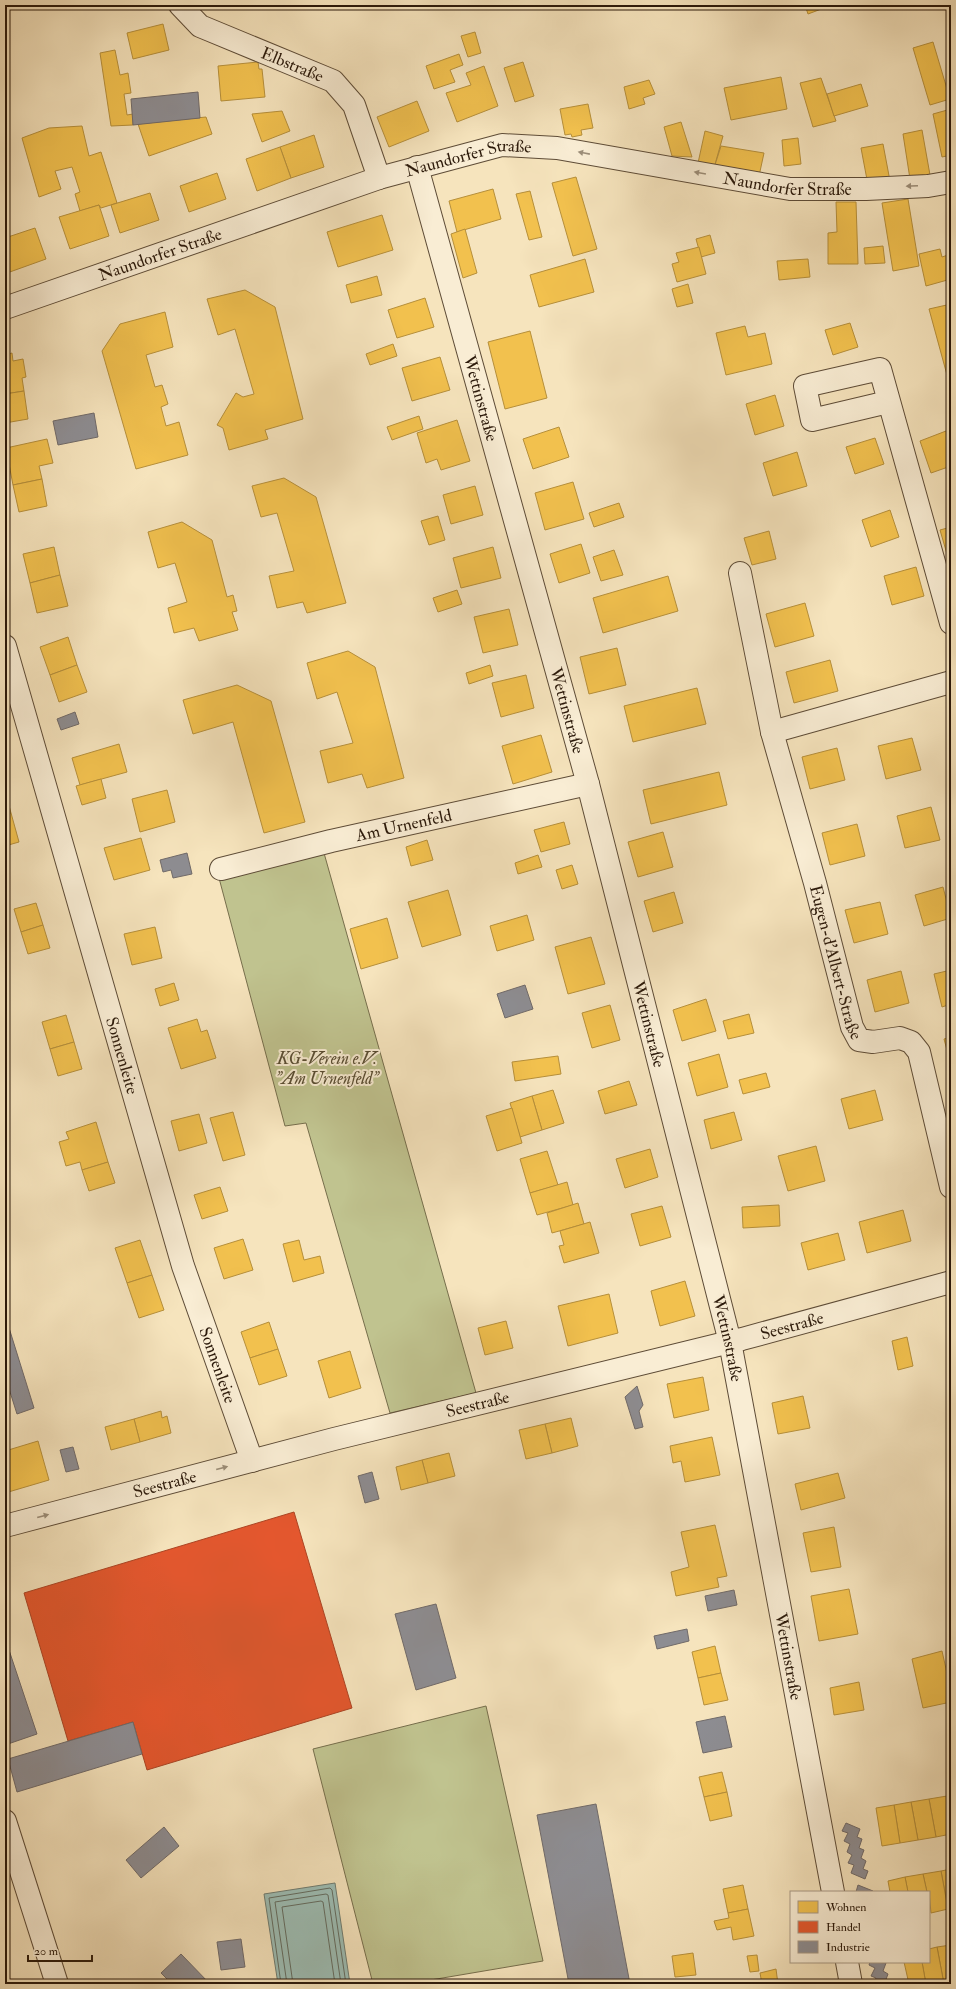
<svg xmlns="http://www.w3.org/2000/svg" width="956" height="1989" viewBox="0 0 956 1989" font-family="'IM FELL Double Pica',serif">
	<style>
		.green { fill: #c0c38f; stroke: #766e4c }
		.water { fill: #9dbeb5; stroke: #6f7c71 }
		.homes { fill: #f2c14e; stroke: #b68f3a }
		.shops { fill: #e4572e; stroke: #ac4423 }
		.industry { fill: #8d8d92; stroke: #706a69 }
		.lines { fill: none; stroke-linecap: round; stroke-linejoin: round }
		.shore { stroke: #646c60; stroke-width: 1 }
		.minor-casing { stroke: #5e4c37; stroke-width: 24 }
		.minor { stroke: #f9edd4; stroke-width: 22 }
		.oneway { fill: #9c8e79 }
		.labels { text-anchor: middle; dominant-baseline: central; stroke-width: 4; stroke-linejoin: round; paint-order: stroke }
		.street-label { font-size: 17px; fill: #2b190a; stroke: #f9edd4 }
		.park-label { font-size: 17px; font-style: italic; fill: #584c32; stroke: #f9edd4 }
	</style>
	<rect width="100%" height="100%" fill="#f6e4bd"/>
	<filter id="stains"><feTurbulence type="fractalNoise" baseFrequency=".005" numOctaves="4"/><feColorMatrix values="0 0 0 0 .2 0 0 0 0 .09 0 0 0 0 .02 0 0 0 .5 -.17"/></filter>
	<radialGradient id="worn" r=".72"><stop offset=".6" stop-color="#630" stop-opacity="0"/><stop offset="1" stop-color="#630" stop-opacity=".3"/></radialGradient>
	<g class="green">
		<polygon points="324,853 476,1393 390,1413 306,1123 285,1126 219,878"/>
		<polygon points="486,1706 543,1961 407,1984 373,1984 313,1749"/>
	</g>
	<polygon class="water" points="335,1883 350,1984 278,1984 264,1894"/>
	<g class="homes">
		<polygon points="805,5 823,5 824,8 808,14"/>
		<polygon points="163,24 169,50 133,59 127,33"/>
		<polygon points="475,32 481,53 468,57 461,36"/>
		<polygon points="933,42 950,99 930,105 913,48"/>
		<polygon points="115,50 120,75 128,73 131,93 124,94 127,115 133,114 133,125 111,126 100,53"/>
		<polygon points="459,54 463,65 450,70 455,82 434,89 426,66"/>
		<polygon points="258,62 259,69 262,69 265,97 221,101 218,66"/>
		<polygon points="523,62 534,96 515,102 504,68"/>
		<polygon points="484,66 498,106 457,122 446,93 471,85 466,73"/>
		<polygon points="781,77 787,109 731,120 724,88"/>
		<polygon points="821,78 836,121 813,127 800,83"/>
		<polygon points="649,80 655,94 643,98 645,104 629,109 624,87"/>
		<polygon points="861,84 868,106 834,116 827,94"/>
		<polygon points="417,101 429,131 389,147 377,117"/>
		<polygon points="588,104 593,128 581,130 582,135 572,137 571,134 565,135 560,109"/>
		<polygon points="951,109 951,155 942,157 933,114"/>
		<polygon points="282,111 290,131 262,142 252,114"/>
		<polygon points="206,117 212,134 149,156 138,124"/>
		<polygon points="681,122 692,157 672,156 664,127"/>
		<polygon points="82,126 89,156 101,152 117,203 101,208 99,205 80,211 75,194 80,192 72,167 55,171 61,189 39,197 22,138 49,128"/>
		<polygon points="922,130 930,175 910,179 903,134"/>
		<polygon points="705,131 723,136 714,168 698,163"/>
		<polygon points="314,135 324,167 291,178 280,147"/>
		<polygon points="798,138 801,164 784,166 782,140"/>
		<polygon points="883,144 890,181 868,185 861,148"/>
		<polygon points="721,146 764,153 759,176 714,168"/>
		<polygon points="280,147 291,178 257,191 246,159"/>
		<polygon points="217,173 226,199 189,212 180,186"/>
		<polygon points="576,177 597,249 573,256 552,183"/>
		<polygon points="493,189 501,219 457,232 449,201"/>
		<polygon points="530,191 542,237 529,240 516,194"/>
		<polygon points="150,193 159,220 120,233 111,205"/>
		<polygon points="908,199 919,266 893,271 882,203"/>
		<polygon points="836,202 856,202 858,264 828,264 828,233 837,232"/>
		<polygon points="99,205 109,236 70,249 59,217"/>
		<polygon points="382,215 393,250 338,267 327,232"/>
		<polygon points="35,228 46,259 7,273 5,266 5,238"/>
		<polygon points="465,229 477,273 463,278 451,234"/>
		<polygon points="710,235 715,253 701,257 696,239"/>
		<polygon points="883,246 885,263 865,264 864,248"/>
		<polygon points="699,247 706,274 677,282 672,264 679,262 676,253"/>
		<polygon points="940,249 942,257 951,254 951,279 926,286 919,254"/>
		<polygon points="585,259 594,292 539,307 530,275"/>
		<polygon points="808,259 810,277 779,280 777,261"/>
		<polygon points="377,276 382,295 351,303 346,285"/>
		<polygon points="688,284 693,303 677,307 672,289"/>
		<polygon points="245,290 275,307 303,419 265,430 268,439 229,450 223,428 217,425 236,393 243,397 254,394 235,329 218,335 207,299"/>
		<polygon points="425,298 434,327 397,338 388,310"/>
		<polygon points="951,304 951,386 950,386 929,309"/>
		<polygon points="165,312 173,347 146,355 155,387 162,385 168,404 161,407 166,426 179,422 188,455 136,469 102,351 120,324"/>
		<polygon points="850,323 858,347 833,355 825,330"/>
		<polygon points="745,326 748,337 765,333 772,364 726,375 716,333"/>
		<polygon points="530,331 547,398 505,409 488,342"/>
		<polygon points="393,344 397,356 370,365 366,354"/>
		<polygon points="12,353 13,361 23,359 26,377 22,378 24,391 5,394 5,355"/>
		<polygon points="440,357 450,390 412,401 402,368"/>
		<polygon points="24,391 28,419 5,423 5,394"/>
		<polygon points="775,395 784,426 755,435 746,404"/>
		<polygon points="419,416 423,429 392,440 387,427"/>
		<polygon points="457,420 470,461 441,470 437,459 426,463 417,433"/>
		<polygon points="559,427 569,457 533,469 523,439"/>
		<polygon points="946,431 951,445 951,466 931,473 920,441"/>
		<polygon points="875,438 884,464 855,474 846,447"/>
		<polygon points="47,439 53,463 39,466 42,479 13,485 6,448"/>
		<polygon points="797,452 807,486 773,496 763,463"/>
		<polygon points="284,478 316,497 346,603 307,613 303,602 277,608 269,576 294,571 277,513 261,517 252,486"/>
		<polygon points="42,479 47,506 19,512 13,485"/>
		<polygon points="573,482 584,519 545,530 535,493"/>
		<polygon points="475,486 483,515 451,524 443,495"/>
		<polygon points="619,503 624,517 594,527 589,513"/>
		<polygon points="890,510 899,537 871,547 862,520"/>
		<polygon points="438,516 445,540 429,545 421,521"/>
		<polygon points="182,522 212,540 227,597 233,595 237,611 232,612 238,630 199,641 194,628 174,633 168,608 187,602 175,563 158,568 148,532"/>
		<polygon points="951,527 951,568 940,530"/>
		<polygon points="769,531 776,559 752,565 744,538"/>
		<polygon points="581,544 590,573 559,583 550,554"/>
		<polygon points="54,547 60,575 30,583 23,554"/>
		<polygon points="493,547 501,578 461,588 453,558"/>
		<polygon points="614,550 623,575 601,581 593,557"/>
		<polygon points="916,567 924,596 892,605 884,576"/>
		<polygon points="60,575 68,606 37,613 30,583"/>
		<polygon points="668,576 678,611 603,633 593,598"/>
		<polygon points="457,590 462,604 438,612 433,598"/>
		<polygon points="805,603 814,636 775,647 766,614"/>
		<polygon points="509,609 518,645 483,653 474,617"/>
		<polygon points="68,637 77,665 50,675 40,647"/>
		<polygon points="617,648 626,685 589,694 580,657"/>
		<polygon points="348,651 375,667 404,778 367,788 362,774 328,783 320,751 353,743 337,692 317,699 307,663"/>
		<polygon points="830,660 838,691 794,703 786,672"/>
		<polygon points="77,665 87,692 59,702 50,675"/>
		<polygon points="490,665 493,676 469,684 466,673"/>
		<polygon points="526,675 534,708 501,717 492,683"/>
		<polygon points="237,685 271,701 305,822 264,833 233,722 193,734 183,700"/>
		<polygon points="697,688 706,724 633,742 624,706"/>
		<polygon points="541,735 552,772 513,784 502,746"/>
		<polygon points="912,738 921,770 886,779 878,746"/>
		<polygon points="119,744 127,772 80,785 72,758"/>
		<polygon points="837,748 845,780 810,789 802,757"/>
		<polygon points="719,772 727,805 651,824 643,790"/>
		<polygon points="101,779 106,798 82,805 76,786"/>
		<polygon points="167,790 175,822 140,832 132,799"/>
		<polygon points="5,791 11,813 5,815"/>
		<polygon points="931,807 940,840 905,848 897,816"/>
		<polygon points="11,813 19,842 5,846 5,815"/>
		<polygon points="564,822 570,844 541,852 534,830"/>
		<polygon points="857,824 865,856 830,865 822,833"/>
		<polygon points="663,832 673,867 638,877 628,842"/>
		<polygon points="141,838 150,870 114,880 104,848"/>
		<polygon points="427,840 433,860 411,866 406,847"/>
		<polygon points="538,855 542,867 518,874 515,863"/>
		<polygon points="572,865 578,884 562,889 556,870"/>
		<polygon points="943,887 951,918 924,926 915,895"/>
		<polygon points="448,890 461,935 422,947 408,902"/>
		<polygon points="674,892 683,923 653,932 644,901"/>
		<polygon points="880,902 888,934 854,943 845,910"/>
		<polygon points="36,903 43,925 21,932 14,909"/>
		<polygon points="527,915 534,940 497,951 490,926"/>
		<polygon points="387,918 398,958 361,969 350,929"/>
		<polygon points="43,925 50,948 28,954 21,932"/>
		<polygon points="155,927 162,958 132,965 124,934"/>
		<polygon points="591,937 605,984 568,994 555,947"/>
		<polygon points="951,970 951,1004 942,1007 934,974"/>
		<polygon points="901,971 909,1003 875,1012 867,980"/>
		<polygon points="174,983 179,1000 160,1006 155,989"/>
		<polygon points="706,999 716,1031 682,1041 673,1010"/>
		<polygon points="610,1005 620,1040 592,1048 582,1013"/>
		<polygon points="749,1014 754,1033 728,1039 723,1021"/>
		<polygon points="66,1015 74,1042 50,1049 42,1022"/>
		<polygon points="197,1019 201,1032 207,1030 216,1058 181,1069 168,1028"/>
		<polygon points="951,1037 951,1065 944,1039"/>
		<polygon points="74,1042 82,1069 58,1076 50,1049"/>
		<polygon points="719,1054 728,1087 697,1096 688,1063"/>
		<polygon points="558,1056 561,1074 515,1081 512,1062"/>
		<polygon points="766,1073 770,1087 743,1094 739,1080"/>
		<polygon points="629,1081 637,1105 605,1114 598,1091"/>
		<polygon points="553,1090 564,1123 542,1130 532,1096"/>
		<polygon points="875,1090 883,1120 849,1129 841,1099"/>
		<polygon points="532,1096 542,1130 520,1137 510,1103"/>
		<polygon points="512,1108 522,1143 497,1151 486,1116"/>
		<polygon points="233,1112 245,1155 223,1161 210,1118"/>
		<polygon points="734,1112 742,1140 711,1149 704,1120"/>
		<polygon points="199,1114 207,1143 179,1151 171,1121"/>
		<polygon points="96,1122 108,1162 82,1170 80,1162 66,1166 59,1142 69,1139 66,1132"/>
		<polygon points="816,1146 825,1181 788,1191 778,1156"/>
		<polygon points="650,1149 658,1177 625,1188 616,1159"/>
		<polygon points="547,1151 558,1185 530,1193 520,1159"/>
		<polygon points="108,1162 115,1183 89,1191 82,1170"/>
		<polygon points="567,1182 573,1205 537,1215 530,1193"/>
		<polygon points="220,1187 228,1211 202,1219 194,1195"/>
		<polygon points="578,1203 584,1224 552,1233 547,1213"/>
		<polygon points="779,1205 780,1226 743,1228 742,1207"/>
		<polygon points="662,1206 671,1237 640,1246 631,1214"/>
		<polygon points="903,1210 911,1241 867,1253 859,1222"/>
		<polygon points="590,1222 599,1253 564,1263 559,1246 564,1245 560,1231"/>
		<polygon points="838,1233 845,1260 808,1270 801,1243"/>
		<polygon points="243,1239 253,1270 224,1279 214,1248"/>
		<polygon points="140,1240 152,1275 127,1283 115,1248"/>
		<polygon points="299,1240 304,1260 320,1256 324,1273 293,1282 283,1244"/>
		<polygon points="152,1275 164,1310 139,1318 127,1283"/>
		<polygon points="685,1281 695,1316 660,1326 651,1291"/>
		<polygon points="609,1294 618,1333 568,1346 558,1306"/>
		<polygon points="506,1321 513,1348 485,1355 478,1328"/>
		<polygon points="269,1322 278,1349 250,1358 241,1332"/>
		<polygon points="907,1337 913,1366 898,1370 892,1341"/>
		<polygon points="278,1349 287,1376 259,1385 250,1358"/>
		<polygon points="350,1351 361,1388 329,1398 318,1361"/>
		<polygon points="703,1377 709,1410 674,1418 667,1384"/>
		<polygon points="803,1396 810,1428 778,1434 772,1403"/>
		<polygon points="161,1411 162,1418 167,1416 171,1433 140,1442 134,1419"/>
		<polygon points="571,1418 578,1446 552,1453 545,1424"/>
		<polygon points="134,1419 140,1442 111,1450 105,1427"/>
		<polygon points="545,1424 552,1453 526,1459 519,1430"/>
		<polygon points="712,1437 720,1475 685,1482 681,1461 673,1463 670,1446"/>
		<polygon points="38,1441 49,1480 5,1493 5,1451"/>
		<polygon points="449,1453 455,1476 428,1483 422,1460"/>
		<polygon points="422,1460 428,1483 401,1490 396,1467"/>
		<polygon points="838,1473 845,1498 801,1510 795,1484"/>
		<polygon points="715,1525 727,1576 717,1578 719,1587 676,1596 671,1572 689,1567 681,1532"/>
		<polygon points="834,1527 841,1567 811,1572 803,1533"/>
		<polygon points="849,1589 858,1634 819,1641 811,1596"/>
		<polygon points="715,1646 721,1673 698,1678 692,1652"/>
		<polygon points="942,1651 951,1691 951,1702 923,1708 912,1659"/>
		<polygon points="721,1673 728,1700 704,1705 698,1678"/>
		<polygon points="859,1682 864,1710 834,1715 830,1688"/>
		<polygon points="722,1772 727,1792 704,1797 699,1777"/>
		<polygon points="727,1792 732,1816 710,1821 704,1797"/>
		<polygon points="947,1796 951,1816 951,1834 936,1837 929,1799"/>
		<polygon points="929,1799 936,1837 918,1840 911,1802"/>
		<polygon points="911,1802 918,1840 900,1843 894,1805"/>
		<polygon points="894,1805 900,1843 882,1846 876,1808"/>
		<polygon points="951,1869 951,1908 948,1909 941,1871"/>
		<polygon points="941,1871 948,1909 931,1913 929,1892 927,1892 923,1874"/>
		<polygon points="923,1874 927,1892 908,1892 905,1877"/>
		<polygon points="905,1877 908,1892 890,1892 888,1881"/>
		<polygon points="743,1885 748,1909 728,1913 723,1889"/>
		<polygon points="748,1909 754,1936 733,1940 731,1927 717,1930 714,1921 729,1918 728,1913"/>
		<polygon points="951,1945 951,1984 944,1984 937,1947"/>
		<polygon points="937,1947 944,1984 926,1984 922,1962 929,1962 929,1949"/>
		<polygon points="693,1953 696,1975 675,1977 672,1956"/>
		<polygon points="757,1955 759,1971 750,1972 747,1956"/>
		<polygon points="904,1962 922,1962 926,1984 909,1984"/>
		<polygon points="776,1969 778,1984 762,1984 760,1973"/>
	</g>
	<polygon class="shops" points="294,1512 352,1708 147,1770 133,1722 68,1741 24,1593"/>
	<g class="industry">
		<polygon points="198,92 200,118 133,125 131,99"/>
		<polygon points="94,413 98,437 58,445 53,421"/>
		<polygon points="75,712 79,724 61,730 57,719"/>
		<polygon points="187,853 192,874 173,878 171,870 163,872 160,860"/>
		<polygon points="525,985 533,1009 505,1018 497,994"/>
		<polygon points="5,1315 34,1408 17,1414 5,1376"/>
		<polygon points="637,1386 643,1405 639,1411 643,1427 635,1429 625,1397"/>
		<polygon points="73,1447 79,1469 66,1472 60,1450"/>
		<polygon points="372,1472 379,1499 365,1503 358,1476"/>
		<polygon points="734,1590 737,1605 708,1611 705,1596"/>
		<polygon points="436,1604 456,1678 416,1690 395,1614"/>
		<polygon points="687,1629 689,1641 657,1649 654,1636"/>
		<polygon points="5,1638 37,1734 5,1745"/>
		<polygon points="725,1716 732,1747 703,1753 696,1722"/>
		<polygon points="133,1722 142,1754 17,1792 8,1759"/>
		<polygon points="596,1804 630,1984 569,1984 537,1815"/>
		<polygon points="846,1823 860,1829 857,1837 862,1839 859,1848 864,1850 861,1858 866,1861 863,1869 868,1871 865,1879 851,1873 854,1865 848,1863 852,1855 847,1852 850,1844 844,1841 848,1833 842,1831"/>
		<polygon points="164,1827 179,1846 141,1878 126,1860"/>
		<polygon points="858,1885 873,1891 873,1892 856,1892"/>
		<polygon points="241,1939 245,1967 221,1970 217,1942"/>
		<polygon points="181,1954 210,1984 172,1984 161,1973"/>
		<polygon points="870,1962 886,1963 883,1971 888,1974 885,1982 890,1984 874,1984 876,1978 871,1976 875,1968 869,1965"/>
	</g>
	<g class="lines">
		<g class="shore">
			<polyline points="281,1984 269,1898 330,1888 332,1890 346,1984"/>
			<polyline points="287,1984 275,1902 326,1894 328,1895 341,1984"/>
			<polyline points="293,1984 282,1907 321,1901 323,1902 335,1984"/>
		</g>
		<g class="minor-casing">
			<g id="minor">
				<path id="s1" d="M180,5L200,26L333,81L354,105L379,178"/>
				<path id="s2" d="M417,167L588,784L730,1342L833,1892"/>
				<path id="s3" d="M5,308L379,178L502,145L557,148L790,189H866L928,186L951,182"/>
				<polyline points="888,402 812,420 805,386 880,369 951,623"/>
				<path id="s4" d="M740,573L772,732L815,883L852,1027L859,1040L873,1042L900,1038L911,1042L919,1052L951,1187"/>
				<path id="s5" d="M5,646L183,1266L252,1461"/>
				<polyline points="772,732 951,682"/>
				<path id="s6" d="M221,869L331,841L588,784"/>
				<path id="s7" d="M5,1526L334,1439L742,1339L951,1282"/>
				<polyline points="5,1821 57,1984"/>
				<polyline points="847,1962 851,1984"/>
			</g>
		</g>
		<use href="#minor" class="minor"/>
	</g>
	<defs><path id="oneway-solid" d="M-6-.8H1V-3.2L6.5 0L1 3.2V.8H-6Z"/></defs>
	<g class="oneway">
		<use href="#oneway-solid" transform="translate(584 153) rotate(-169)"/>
		<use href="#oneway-solid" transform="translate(700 173) rotate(-170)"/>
		<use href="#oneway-solid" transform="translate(912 186) rotate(177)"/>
		<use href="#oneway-solid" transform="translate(222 1468) rotate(-15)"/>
		<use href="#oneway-solid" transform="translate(43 1516) rotate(-15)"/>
	</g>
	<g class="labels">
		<g class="street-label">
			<text stroke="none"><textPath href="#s1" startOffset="129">Elbstraße</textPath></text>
			<text stroke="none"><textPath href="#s3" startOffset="488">Naundorfer Straße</textPath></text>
			<text stroke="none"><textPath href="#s3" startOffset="812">Naundorfer Straße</textPath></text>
			<text stroke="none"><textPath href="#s3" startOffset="164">Naundorfer Straße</textPath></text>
			<text stroke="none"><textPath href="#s2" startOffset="240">Wettinstraße</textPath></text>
			<text stroke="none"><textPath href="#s2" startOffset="564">Wettinstraße</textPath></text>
			<text stroke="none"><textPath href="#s6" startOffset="188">Am Urnenfeld</textPath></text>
			<text stroke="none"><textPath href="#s4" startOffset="401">Eugen-d'Albert-Straße</textPath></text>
			<text stroke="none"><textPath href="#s2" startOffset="888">Wettinstraße</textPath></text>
			<text stroke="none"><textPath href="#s5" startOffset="426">Sonnenleite</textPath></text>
			<text stroke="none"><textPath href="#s7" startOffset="812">Seestraße</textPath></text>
			<text stroke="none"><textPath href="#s2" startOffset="1212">Wettinstraße</textPath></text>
			<text stroke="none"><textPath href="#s5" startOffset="750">Sonnenleite</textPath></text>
			<text stroke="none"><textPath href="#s7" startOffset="488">Seestraße</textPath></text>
			<text stroke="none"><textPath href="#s7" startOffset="165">Seestraße</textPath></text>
			<text stroke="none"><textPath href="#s2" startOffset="1536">Wettinstraße</textPath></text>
		</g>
		<g class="park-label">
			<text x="327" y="1058">KG-Verein e.V.<tspan x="327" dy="20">"Am Urnenfeld"</tspan></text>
		</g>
	</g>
	<rect width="956" height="1989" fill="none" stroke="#f6e4bd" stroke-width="20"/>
	<rect x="6" y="6" width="944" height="1977" fill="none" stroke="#2b190a" stroke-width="2"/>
	<rect x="10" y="10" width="936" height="1969" fill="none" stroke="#2b190a"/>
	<rect x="790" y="1891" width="140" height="72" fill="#f9edd4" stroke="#a79883"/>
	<rect x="798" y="1901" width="20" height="12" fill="#f2c14e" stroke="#a79883"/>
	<text x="826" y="1911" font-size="12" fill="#2b190a">Wohnen</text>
	<rect x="798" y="1921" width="20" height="12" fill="#e4572e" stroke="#a79883"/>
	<text x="826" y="1931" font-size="12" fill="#2b190a">Handel</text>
	<rect x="798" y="1941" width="20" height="12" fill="#8d8d92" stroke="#a79883"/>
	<text x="826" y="1951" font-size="12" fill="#2b190a">Industrie</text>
	<path d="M28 1955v6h64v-6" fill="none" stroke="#2b190a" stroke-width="2"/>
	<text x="34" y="1955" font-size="12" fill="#2b190a" stroke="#f9edd4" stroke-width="3" paint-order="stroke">20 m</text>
	<rect width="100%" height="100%" filter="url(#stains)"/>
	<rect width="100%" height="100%" fill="url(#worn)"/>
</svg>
